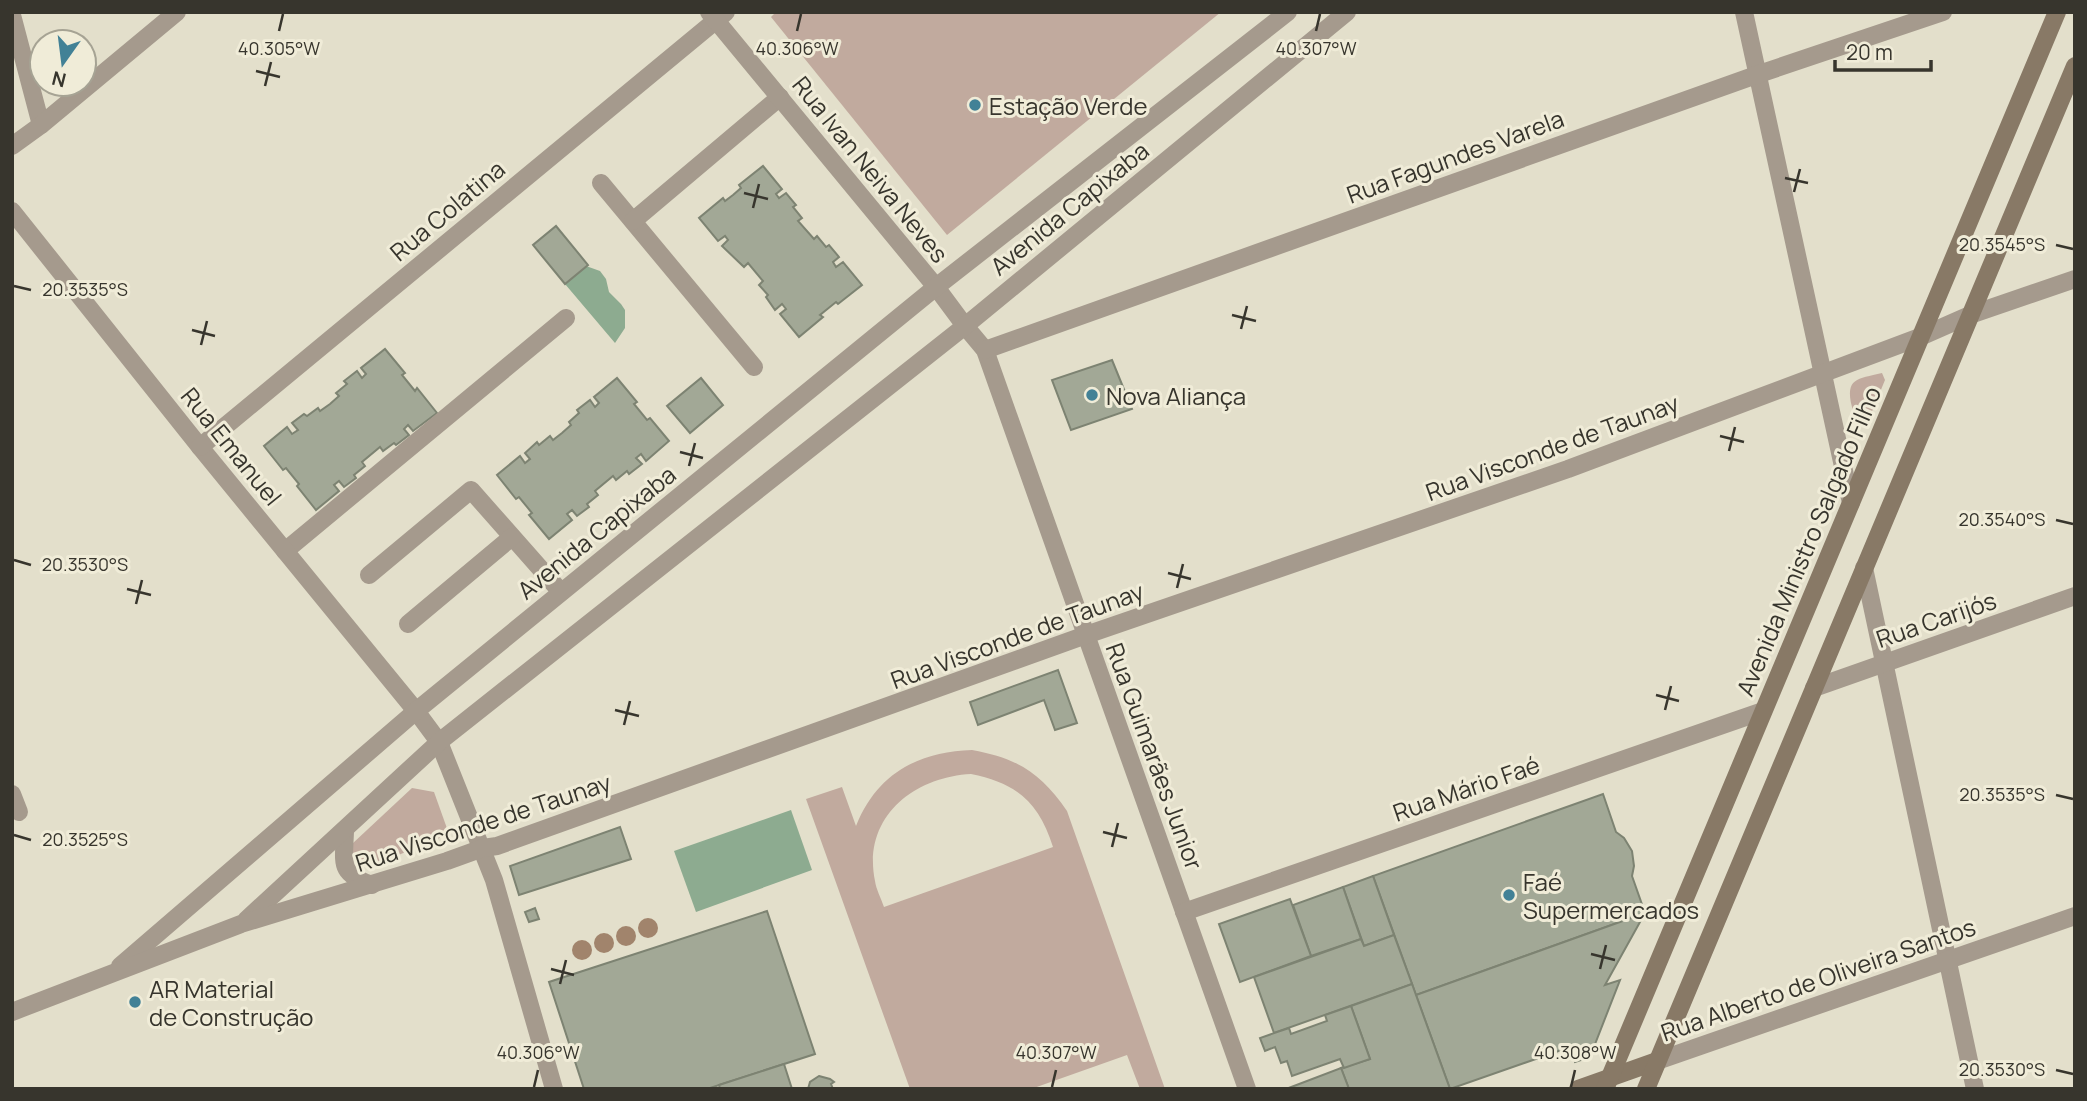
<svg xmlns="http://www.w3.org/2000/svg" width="2087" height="1101" viewBox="0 0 2087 1101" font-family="Manrope,sans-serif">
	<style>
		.green { fill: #c1aa9e; fill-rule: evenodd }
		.water { fill: #8dab90 }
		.building { fill: #a2a896; stroke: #7d8372; stroke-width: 2 }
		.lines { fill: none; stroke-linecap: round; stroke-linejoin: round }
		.service { stroke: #a59a8d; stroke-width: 18 }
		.minor { stroke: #a59a8d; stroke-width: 18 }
		.tertiary { stroke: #a59a8d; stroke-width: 18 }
		.secondary { stroke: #887966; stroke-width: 18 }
		.tree { fill: #a1846c }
		.ticks { fill: none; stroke: #37352d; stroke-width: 2.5 }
		.poi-dot { fill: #428196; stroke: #f0ecd8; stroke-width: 2.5 }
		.labels { text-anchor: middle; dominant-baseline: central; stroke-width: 6; stroke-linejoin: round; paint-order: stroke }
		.poi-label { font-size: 24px; fill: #37352d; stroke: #f0ecd8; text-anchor: start }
		.street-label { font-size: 24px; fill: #37352d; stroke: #f0ecd8 }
		.ticks-label { font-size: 18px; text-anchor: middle; fill: #37352d; stroke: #f0ecd8; stroke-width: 6; stroke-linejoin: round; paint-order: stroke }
	</style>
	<rect width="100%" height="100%" fill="#e3dfcb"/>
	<g class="green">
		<polygon points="776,12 1221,12 947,235 771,17"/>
		<path d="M1882,373L1885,380L1866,426L1858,428C1855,422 1854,414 1852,407C1845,378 1857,379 1882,373Z"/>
		<path d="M972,750C1017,758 1041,773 1067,811L1165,1089H1140L1127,1055L1031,1089H910L806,799L842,787L856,826C877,774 917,752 972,750ZM971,774C1017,783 1039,803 1053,847L884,907C881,898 876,889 875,881C862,818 913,777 971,774Z"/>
		<path d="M412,788L434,792L449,834L372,866C357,867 350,858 352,844Z"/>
	</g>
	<g class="water">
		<polygon points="586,266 600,271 606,279 609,292 621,304 625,310 625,328 615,343 565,284"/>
		<polygon points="791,810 812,870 696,912 674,851"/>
	</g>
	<g class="building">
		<polygon points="763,166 782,189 776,194 779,198 786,193 796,205 793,207 802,218 798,221 814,239 817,236 826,247 829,245 839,257 833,262 836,267 843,262 862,285 838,304 836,302 820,315 823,317 799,337 780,314 786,309 782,304 775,310 766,297 768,295 759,285 763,281 748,263 744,267 722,246 728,240 725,236 718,241 699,218 723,198 725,201 733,195 741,188 739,185"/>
		<polygon points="556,226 588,265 565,284 533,245"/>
		<polygon points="385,349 405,373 402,375 415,391 417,388 437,413 413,431 408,425 404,429 409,435 396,445 394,443 383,451 380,447 362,462 365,466 354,475 356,478 344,487 339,481 334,485 339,491 316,510 297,486 299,484 286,468 283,470 264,446 287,427 292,434 298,430 292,423 304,414 307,416 318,408 320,411 330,404 339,396 336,393 347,384 344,381 357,371 362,378 366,374 361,368"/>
		<polygon points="1112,360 1132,409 1071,430 1052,380"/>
		<polygon points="617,378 637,402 634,404 647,420 650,418 669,441 646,461 641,454 636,458 642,464 629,474 627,471 616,480 613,476 595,491 598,495 587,504 589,507 577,516 572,510 567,514 572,520 549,539 529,515 532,513 519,497 516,499 497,475 520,456 525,463 530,459 525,453 537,442 539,445 550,436 553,440 562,433 571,425 569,422 579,413 577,410 590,400 595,407 599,403 594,397"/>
		<polygon points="701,378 723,405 690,433 667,406"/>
		<polygon points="1058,670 1077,723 1055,730 1044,700 978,725 970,702"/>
		<polygon points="1603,794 1616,832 1624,838 1632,851 1634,866 1632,876 1645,913 1416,995 1373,876"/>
		<polygon points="620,827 631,859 519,895 510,866"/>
		<polygon points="1373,876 1394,935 1364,946 1343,887"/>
		<polygon points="1343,887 1361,939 1311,956 1293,905"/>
		<polygon points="1290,899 1311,956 1240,982 1219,924"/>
		<polygon points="535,908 539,919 529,922 525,912"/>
		<polygon points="767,911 815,1054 707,1089 584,1089 549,982"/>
		<polygon points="1645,913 1605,985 1620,980 1590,1057 1575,1062 1570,1047 1450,1089 1416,995"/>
		<polygon points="1394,935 1412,984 1274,1033 1254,977 1361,939 1364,946"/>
		<polygon points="1412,984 1450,1089 1349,1089 1341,1068 1370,1059 1351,1006"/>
		<polygon points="1351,1006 1370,1059 1344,1068 1340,1059 1292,1076 1287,1061 1281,1063 1275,1047 1265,1051 1260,1038 1289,1028 1291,1034 1327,1021 1325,1015"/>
		<polygon points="784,1064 792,1089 720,1089 719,1085"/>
		<polygon points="1341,1068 1349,1089 1286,1089"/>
		<polygon points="819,1076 830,1079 834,1082 831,1084 833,1089 808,1089 810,1082"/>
	</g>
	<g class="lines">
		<g class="service">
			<polyline points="601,183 754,367"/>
			<polyline points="633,221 780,97"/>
			<polyline points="285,551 566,318"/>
			<polyline points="369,575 471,490 561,592"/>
			<polyline points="408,624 512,537"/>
			<polyline points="12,794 19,812"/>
		</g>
		<g class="minor">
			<polyline points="1744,12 1851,503"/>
			<polyline points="12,15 41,125"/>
			<polyline points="12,146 41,125 177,12"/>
			<polyline points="12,211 200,447 416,711"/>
			<polyline points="965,326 985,350 1247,1089"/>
			<polyline points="985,350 1759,74 1943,12"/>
			<polyline points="200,447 726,12"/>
			<polyline points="1864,568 1975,1089"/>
			<polyline points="1814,688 2075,596"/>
			<polyline points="439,742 494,880 554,1089"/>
			<polyline points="1184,912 1763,711"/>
			<polyline points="1657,1061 2075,916"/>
		</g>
		<g class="tertiary">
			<polyline points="709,12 936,287 965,326"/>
			<polyline points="416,711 439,742"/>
			<path d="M345,831C344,864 338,873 372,885"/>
			<polyline points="246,920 439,742 965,326 1347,12"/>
			<polyline points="120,966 416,711 936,287 1288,12"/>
			<polyline points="12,1012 241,924 447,861 483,848 497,846 1086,635 1568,469 1920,337 1970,315 2075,279"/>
		</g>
		<g class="secondary">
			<polyline points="1578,1089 1657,1061"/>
			<polyline points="1605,1089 2057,12"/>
			<polyline points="1646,1089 2075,66"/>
		</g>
	</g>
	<g class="tree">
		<circle cx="648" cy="928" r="10"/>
		<circle cx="626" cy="936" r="10"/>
		<circle cx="604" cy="943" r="10"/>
		<circle cx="582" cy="950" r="10"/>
	</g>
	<path class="ticks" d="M279,31L283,14M797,31L801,14M1316,31L1320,14M256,71L280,77M265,86L271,62M1785,178L1808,183M1794,192L1800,169M744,193L768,199M753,208L759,184M2056,245L2073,249M14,286L31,290M1232,315L1256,321M1241,329L1247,306M192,330L215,336M201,345L207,321M1720,436L1744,442M1729,451L1735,427M680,452L703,458M689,466L695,443M2056,520L2073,524M14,560L31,565M1168,573L1191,579M1177,588L1183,564M127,589L151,595M136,604L142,580M1656,695L1679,701M615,710L639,716M1665,710L1671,686M624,725L630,701M2056,795L2073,799M1103,832L1127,838M14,835L31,840M1112,847L1118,823M1591,954L1615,960M551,969L574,975M1600,969L1606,945M560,984L566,960M2056,1070L2073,1074M534,1087L538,1070M1052,1087L1056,1070M1571,1087L1575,1070"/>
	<g class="poi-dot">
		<circle cx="975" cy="105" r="7"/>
		<circle cx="1092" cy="395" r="7"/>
		<circle cx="1509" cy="895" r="7"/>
		<circle cx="135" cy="1002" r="7"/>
	</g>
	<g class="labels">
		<g class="poi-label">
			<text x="989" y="105">Estação Verde</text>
			<text x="1106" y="395">Nova Aliança</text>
			<text x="1523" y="881">Faé<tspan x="1523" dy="28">Supermercados</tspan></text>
			<text x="149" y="988">AR Material<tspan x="149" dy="28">de Construção</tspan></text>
		</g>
		<g class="street-label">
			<text transform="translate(1455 156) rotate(-20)">Rua Fagundes Varela</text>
			<text transform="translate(871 169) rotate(51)">Rua Ivan Neiva Neves</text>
			<text transform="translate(1069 208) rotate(-39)">Avenida Capixaba</text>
			<text transform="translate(447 210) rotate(-40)">Rua Colatina</text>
			<text transform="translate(232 446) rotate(51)">Rua Emanuel</text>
			<text transform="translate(1552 447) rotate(-20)">Rua Visconde de Taunay</text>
			<text transform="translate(596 532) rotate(-39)">Avenida Capixaba</text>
			<text transform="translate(1808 541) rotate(-67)">Avenida Ministro Salgado Filho</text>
			<text transform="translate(1936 619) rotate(-19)">Rua Carijós</text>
			<text transform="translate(1017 635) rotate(-20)">Rua Visconde de Taunay</text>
			<text transform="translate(1155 756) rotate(70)">Rua Guimarães Junior</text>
			<text transform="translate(1466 788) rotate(-19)">Rua Mário Faé</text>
			<text transform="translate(483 822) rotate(-18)">Rua Visconde de Taunay</text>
			<text transform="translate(1818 979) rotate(-19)">Rua Alberto de Oliveira Santos</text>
		</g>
	</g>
	<g class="ticks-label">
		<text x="279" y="55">40.305°W</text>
		<text x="797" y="55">40.306°W</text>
		<text x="1316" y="55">40.307°W</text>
		<text x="2002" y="251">20.3545°S</text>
		<text x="85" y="296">20.3535°S</text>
		<text x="2002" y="526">20.3540°S</text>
		<text x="85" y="571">20.3530°S</text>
		<text x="2002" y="801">20.3535°S</text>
		<text x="85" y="846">20.3525°S</text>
		<text x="538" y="1059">40.306°W</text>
		<text x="1056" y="1059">40.307°W</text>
		<text x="1575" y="1059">40.308°W</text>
		<text x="2002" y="1076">20.3530°S</text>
	</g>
	<rect width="2087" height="1101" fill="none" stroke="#37352d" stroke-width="28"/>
	<g transform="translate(63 63) rotate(194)"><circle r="33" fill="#f0ecd8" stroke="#a6a394" stroke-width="2"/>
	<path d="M0-5L12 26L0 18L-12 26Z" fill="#428196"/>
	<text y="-10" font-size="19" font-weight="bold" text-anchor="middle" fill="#37352d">N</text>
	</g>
	<path d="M1835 60v10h96v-10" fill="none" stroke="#37352d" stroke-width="3.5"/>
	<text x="1846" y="60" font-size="21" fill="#37352d" stroke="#f0ecd8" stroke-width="5" paint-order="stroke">20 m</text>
</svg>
